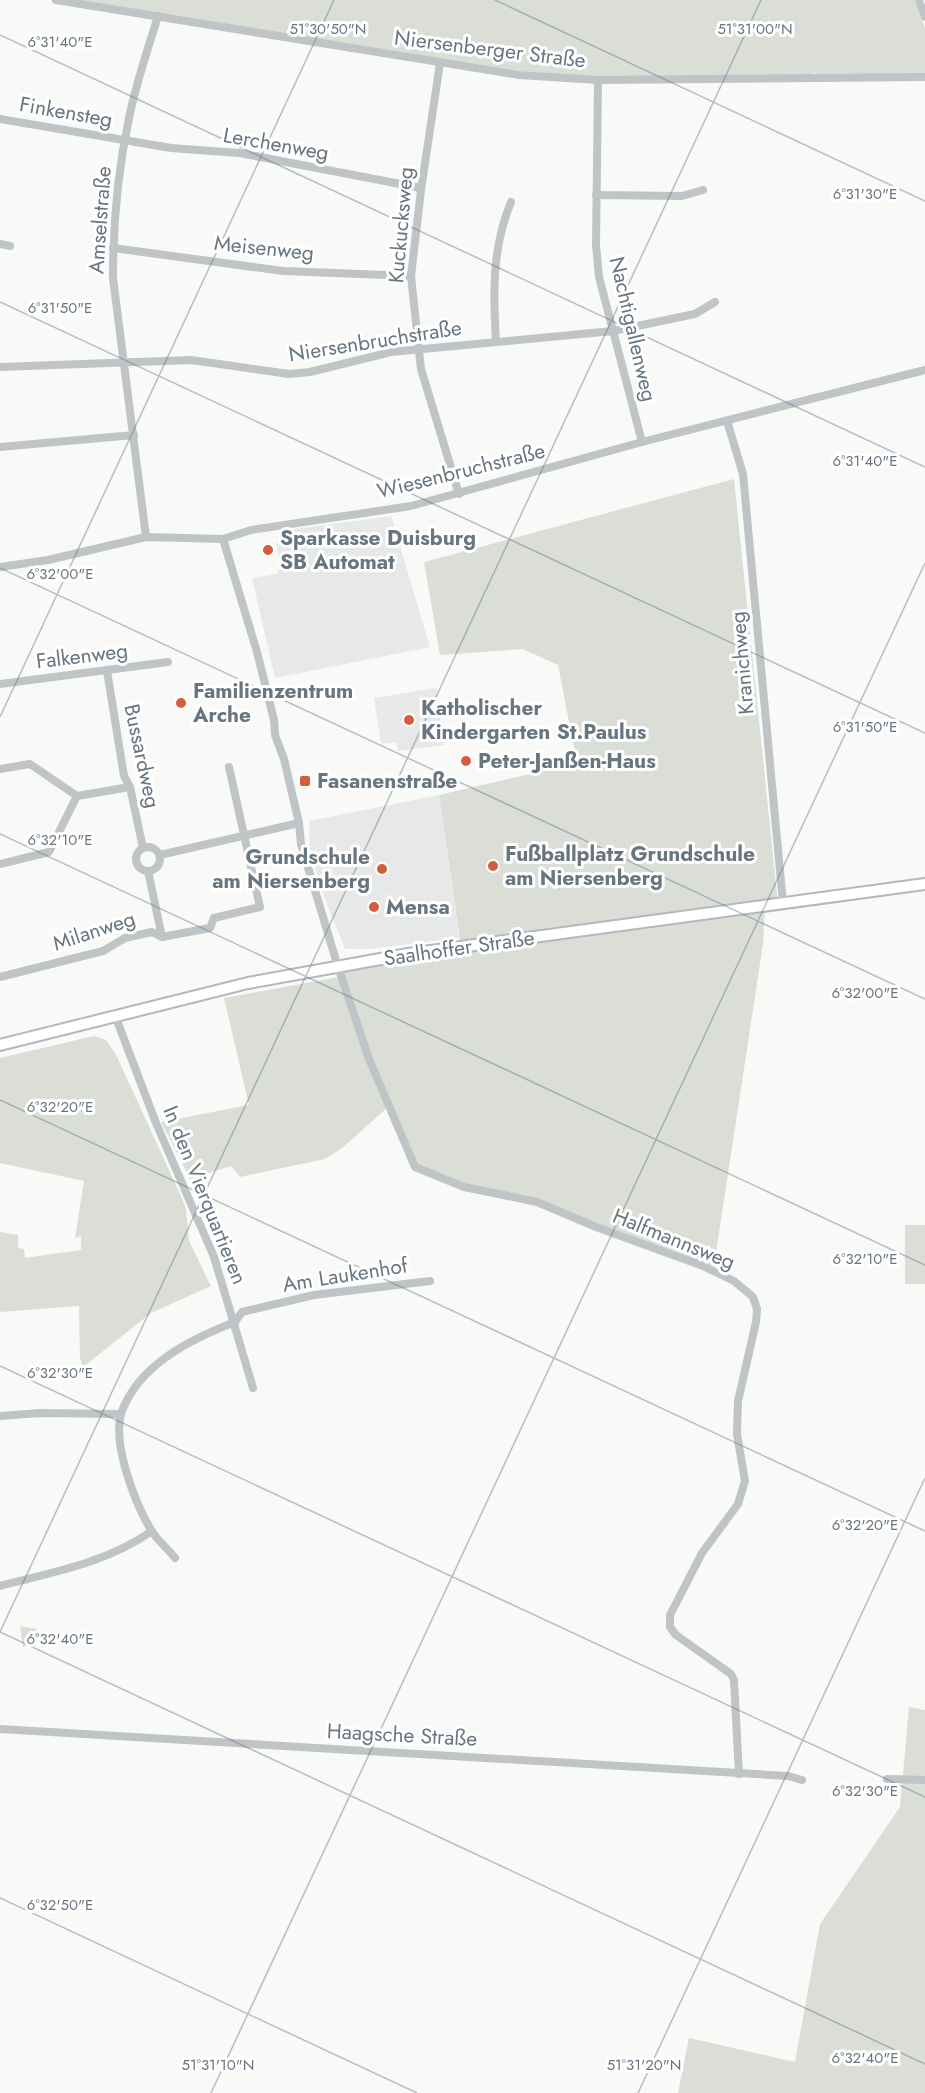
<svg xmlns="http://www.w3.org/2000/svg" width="925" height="2093" viewBox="0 0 925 2093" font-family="Jost,sans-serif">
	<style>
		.built { fill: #e7e8e8 }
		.green { fill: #daded7 }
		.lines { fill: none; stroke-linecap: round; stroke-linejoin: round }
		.secondary-casing { stroke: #b2b8bc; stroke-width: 14 }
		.street { stroke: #bfc4c7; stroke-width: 8 }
		.secondary { stroke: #fff; stroke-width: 10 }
		.ticks { fill: none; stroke: #67767f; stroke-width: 1.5; stroke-opacity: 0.45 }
		.poi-dot { fill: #d25e3f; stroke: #fff; stroke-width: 2 }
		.labels { text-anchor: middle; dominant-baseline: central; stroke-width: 6; stroke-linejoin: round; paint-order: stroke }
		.street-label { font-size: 21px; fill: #67767f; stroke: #fff }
		.poi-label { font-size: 21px; font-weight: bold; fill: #67767f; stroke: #fff; text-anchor: start }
		.ticks-label { font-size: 15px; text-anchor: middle; fill: #67767f; stroke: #fff; stroke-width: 6; stroke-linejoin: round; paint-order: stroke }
	</style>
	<rect width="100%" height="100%" fill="#f9f9f8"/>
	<g class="built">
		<polygon points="391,516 430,647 275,678 252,578 277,574 280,567 276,543 288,540 287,530"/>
		<polygon points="436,688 444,745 398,751 396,742 381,744 374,698"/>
		<polygon points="439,795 459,938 370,949 345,949 321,889 310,848 309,821"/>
	</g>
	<g class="green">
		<polygon points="61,0 915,0 925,28 925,74 817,75 813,71 816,76 596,77 440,64"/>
		<polygon points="734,479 778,904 765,906 763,944 713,1272 533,1200 464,1187 411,1165 388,1107 341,1149 325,1159 240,1177 231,1166 190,1179 161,1122 249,1105 224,998 339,977 338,967 461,947 439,795 577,763 558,665 523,649 440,655 424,562"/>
		<polygon points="94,1036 106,1040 116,1055 181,1196 186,1209 189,1241 211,1286 151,1313 83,1367 80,1358 79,1306 0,1312 0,1232 18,1235 18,1248 24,1249 25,1258 81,1250 81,1236 75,1238 84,1181 0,1163 0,1058"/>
		<rect x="905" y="1225" width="20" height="59"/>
		<polygon points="20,1626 37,1629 39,1641 23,1647"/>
		<polygon points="909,1707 925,1710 925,2093 678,2093 689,2038 795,2062 820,1924 900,1807"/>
	</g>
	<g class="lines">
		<g class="secondary-casing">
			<polyline id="secondary" points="0,1045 248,983 408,954 925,884"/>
		</g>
		<g class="street">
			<polyline points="56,0 519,75 598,80 925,77"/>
			<polyline points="919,0 925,17"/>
			<polyline points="440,63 421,190 411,276 421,369 459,494"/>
			<polyline points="598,80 596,245 599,277 642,442"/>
			<polyline points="0,119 171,148 239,153 421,188"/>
			<polyline points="596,195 682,196 703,190"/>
			<polyline points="0,244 10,246"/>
			<polyline points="113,248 283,271 411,276"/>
			<path d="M496,342C493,293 492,248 511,202"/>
			<polyline points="0,367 191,360 289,374 310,372 391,352 613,331 695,314 715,302"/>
			<polyline points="727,421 743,474 783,903"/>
			<polyline points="0,447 134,435"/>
			<path d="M146,537L113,278C113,224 118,170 129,118C136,83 148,49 158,16"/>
			<polyline points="223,539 257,652 274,720 275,735 284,759 299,823 301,844 338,967 369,1059 415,1167 464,1187 537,1202 596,1227 703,1266 734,1281 753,1297 757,1309 756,1322 738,1401 737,1434 745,1481 738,1504 702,1553 670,1615 670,1627 676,1635 731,1674 734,1680 739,1774"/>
			<polyline points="0,567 48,560 146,537 223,539 251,530 411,506 642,442 925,370"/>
			<polyline points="107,671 124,776 130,787 143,848"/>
			<polyline points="0,684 168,662"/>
			<polyline points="0,769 30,764 77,796"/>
			<circle cx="148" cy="859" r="12"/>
			<polyline points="160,855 299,823"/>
			<polyline points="0,864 49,852 77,796 130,787"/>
			<polyline points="148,871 162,937"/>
			<polyline points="0,977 103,951 125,938 152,932 162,937 210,928 214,918 260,907 229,767"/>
			<polyline points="116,1018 156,1123 214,1257 253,1388"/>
			<polyline points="235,1322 242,1312 314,1295 430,1281"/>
			<polyline points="0,1416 40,1413 121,1414"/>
			<path d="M175,1558C168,1549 157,1540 151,1530C135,1503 111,1442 122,1411C140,1364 191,1339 235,1322"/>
			<path d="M0,1586C54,1572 106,1563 152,1531"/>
			<polyline points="0,1729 788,1776 802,1780"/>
			<polyline points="887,1779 925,1780"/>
		</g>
		<use href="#secondary" class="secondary"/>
	</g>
	<path class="ticks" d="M495,0L925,201M0,35L925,467M0,302L925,733M0,568L925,999M0,717L334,0M0,834L925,1265M0,1100L925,1531M0,1366L925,1797M0,1632L925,2064M0,1632L761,0M0,1898L417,2093M211,2093L925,563M638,2093L925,1478"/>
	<g class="poi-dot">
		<circle cx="268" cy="550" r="6"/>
		<circle cx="181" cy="703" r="6"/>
		<circle cx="409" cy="720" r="6"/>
		<circle cx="466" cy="761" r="6"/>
		<rect x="299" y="775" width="12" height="12" rx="3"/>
		<circle cx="493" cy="866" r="6"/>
		<circle cx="382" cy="869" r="6"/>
		<circle cx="374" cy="907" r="6"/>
	</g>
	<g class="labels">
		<g class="street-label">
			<text transform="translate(490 49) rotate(7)">Niersenberger Straße</text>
			<text transform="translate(66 112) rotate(10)">Finkensteg</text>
			<text transform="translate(276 144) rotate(10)">Lerchenweg</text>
			<text transform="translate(100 220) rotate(-86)">Amselstraße</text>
			<text transform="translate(401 225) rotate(-85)">Kuckucksweg</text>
			<text transform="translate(264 248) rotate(6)">Meisenweg</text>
			<text transform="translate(633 329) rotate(77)">Nachtigallenweg</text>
			<text transform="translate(375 341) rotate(-9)">Niersenbruchstraße</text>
			<text transform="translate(461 471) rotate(-14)">Wiesenbruchstraße</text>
			<text transform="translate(82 656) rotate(-7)">Falkenweg</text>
			<text transform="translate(742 663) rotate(-95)">Kranichweg</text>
			<text transform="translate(142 756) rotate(78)">Bussardweg</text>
			<text transform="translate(94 931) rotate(-18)">Milanweg</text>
			<text transform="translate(459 948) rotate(-8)">Saalhoffer Straße</text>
			<text transform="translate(205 1195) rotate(68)">In den Vierquartieren</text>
			<text transform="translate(674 1239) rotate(22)">Halfmannsweg</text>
			<text transform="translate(345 1275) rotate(-9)">Am Laukenhof</text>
			<text transform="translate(402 1735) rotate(3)">Haagsche Straße</text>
		</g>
		<g class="poi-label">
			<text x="280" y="538">Sparkasse Duisburg<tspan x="280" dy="24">SB Automat</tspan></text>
			<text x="193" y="691">Familienzentrum<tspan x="193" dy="24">Arche</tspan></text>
			<text x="421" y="708">Katholischer<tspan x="421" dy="24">Kindergarten St.Paulus</tspan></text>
			<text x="478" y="761">Peter-Janßen-Haus</text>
			<text x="317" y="781">Fasanenstraße</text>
			<text x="505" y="854">Fußballplatz Grundschule<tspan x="505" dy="24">am Niersenberg</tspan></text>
			<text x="370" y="857" text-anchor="end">Grundschule<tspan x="370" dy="24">am Niersenberg</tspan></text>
			<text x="386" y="907">Mensa</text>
		</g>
	</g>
	<g class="ticks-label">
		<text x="328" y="34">51°30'50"N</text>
		<text x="755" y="34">51°31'00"N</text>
		<text x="60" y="47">6°31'40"E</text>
		<text x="865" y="199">6°31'30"E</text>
		<text x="60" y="313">6°31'50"E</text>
		<text x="865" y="466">6°31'40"E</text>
		<text x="60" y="579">6°32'00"E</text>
		<text x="865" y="732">6°31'50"E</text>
		<text x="60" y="845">6°32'10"E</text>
		<text x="865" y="998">6°32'00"E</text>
		<text x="60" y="1112">6°32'20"E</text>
		<text x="865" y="1264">6°32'10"E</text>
		<text x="60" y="1378">6°32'30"E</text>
		<text x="865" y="1530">6°32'20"E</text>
		<text x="60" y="1644">6°32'40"E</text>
		<text x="865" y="1796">6°32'30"E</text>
		<text x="60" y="1910">6°32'50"E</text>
		<text x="865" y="2063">6°32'40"E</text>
		<text x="218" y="2070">51°31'10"N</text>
		<text x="644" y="2070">51°31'20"N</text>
	</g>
</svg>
